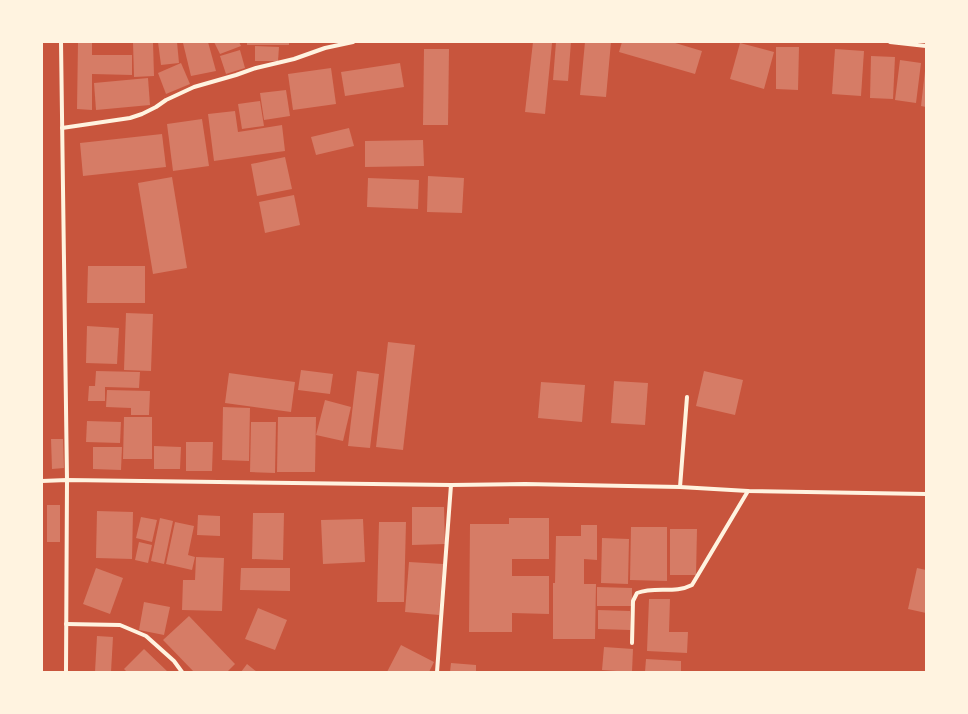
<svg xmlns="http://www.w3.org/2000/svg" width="968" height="714" viewBox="0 0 968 714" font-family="Karla,sans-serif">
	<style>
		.building { fill: #d67c66 }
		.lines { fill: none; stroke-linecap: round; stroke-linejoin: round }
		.minor { stroke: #fff3e0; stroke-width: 4 }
	</style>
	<rect width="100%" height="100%" fill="#c8553d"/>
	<g class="building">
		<polygon points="78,42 92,42 92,55 132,55 132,75 92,74 92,110 77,109"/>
		<polygon points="133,42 153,42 154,76 134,77"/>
		<polygon points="158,42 177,42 179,63 161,65"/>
		<polygon points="188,42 208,42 216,71 191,76 183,43"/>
		<polygon points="214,42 239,42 241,46 220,54"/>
		<rect x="247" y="42" width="42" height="3"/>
		<polygon points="533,42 552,43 545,114 525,112"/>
		<polygon points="556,42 571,42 568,81 553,80"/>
		<polygon points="585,42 611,42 606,97 580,95"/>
		<polygon points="622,42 672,42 702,51 695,74 619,52"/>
		<polygon points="740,43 774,52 764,89 730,79"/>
		<polygon points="255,46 279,47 278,61 255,61"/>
		<polygon points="776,47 799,47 798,90 776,89"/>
		<polygon points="424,49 449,49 448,125 423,125"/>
		<polygon points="835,49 864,51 861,96 832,94"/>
		<polygon points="240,50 245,68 226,74 220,56"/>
		<polygon points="871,56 895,57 893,99 870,98"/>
		<polygon points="900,60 921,63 916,103 895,100"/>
		<polygon points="181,63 190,84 166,94 158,73"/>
		<polygon points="400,63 404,87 345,96 341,72"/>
		<polygon points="331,68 336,104 293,110 288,74"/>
		<polygon points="925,71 926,71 926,107 921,106"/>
		<polygon points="148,78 150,105 96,110 94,83"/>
		<polygon points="286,90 290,116 264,120 260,93"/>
		<polygon points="260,101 264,126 242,129 238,104"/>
		<polygon points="235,111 238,132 282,125 285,151 214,161 208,114"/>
		<polygon points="202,119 209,166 173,171 167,124"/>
		<polygon points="349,128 354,146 316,155 311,137"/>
		<polygon points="162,134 166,167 83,176 80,143"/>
		<polygon points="423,140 424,166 365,167 365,141"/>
		<polygon points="285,157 292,189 257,196 251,164"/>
		<polygon points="428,176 464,178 462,213 427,212"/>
		<polygon points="172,177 187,268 153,274 138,183"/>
		<polygon points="368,178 419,180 418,209 367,207"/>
		<polygon points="294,195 300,225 265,233 259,202"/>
		<polygon points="88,266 145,266 145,303 87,303"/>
		<polygon points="126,313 153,314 151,371 124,370"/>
		<polygon points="87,326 119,328 117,364 86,363"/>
		<polygon points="388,342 415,345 403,450 376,447"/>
		<polygon points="301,370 333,374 330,394 298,390"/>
		<polygon points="96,371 140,372 139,388 105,387 105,401 88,401 89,386 95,386"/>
		<polygon points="357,371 379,374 370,448 348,446"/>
		<polygon points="704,371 743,380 735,415 696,406"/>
		<polygon points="229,373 295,382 291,412 225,403"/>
		<polygon points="614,381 648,383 645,425 611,423"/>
		<polygon points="541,382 585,385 582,422 538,418"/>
		<polygon points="107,390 150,391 149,415 131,415 131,408 106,407"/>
		<polygon points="325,400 351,407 343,441 316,435"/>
		<polygon points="223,407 250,408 249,461 222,460"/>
		<polygon points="124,417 152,417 152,459 123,459"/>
		<polygon points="278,417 316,417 315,472 277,472"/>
		<polygon points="87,421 121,422 120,443 86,442"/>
		<polygon points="251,422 276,422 275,473 250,472"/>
		<polygon points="51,439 63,439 64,468 52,469"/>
		<polygon points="186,442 213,442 212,471 186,471"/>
		<polygon points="154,446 181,447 180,469 154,469"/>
		<polygon points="93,447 122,447 121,470 93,469"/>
		<rect x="47" y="505" width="13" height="37"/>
		<polygon points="412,507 444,507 445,544 412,545"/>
		<polygon points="97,511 133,512 132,559 96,558"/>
		<polygon points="253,513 284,513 283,560 252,559"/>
		<polygon points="198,515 220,516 220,536 197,535"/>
		<polygon points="141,517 157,520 152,542 136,538"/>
		<polygon points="160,518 173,521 164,564 151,561"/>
		<polygon points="509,518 549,518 549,559 512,559 512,576 549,576 549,614 512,613 512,632 469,632 470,524 509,524"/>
		<polygon points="363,519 365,562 323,564 321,520"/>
		<polygon points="175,522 194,526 188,555 195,557 192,570 166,564"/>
		<polygon points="379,522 406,522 404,602 377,602"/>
		<polygon points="581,525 597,525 597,560 584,559 584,584 596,584 595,639 553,639 553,583 555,583 556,536 581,536"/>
		<polygon points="631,527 667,527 667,581 630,580"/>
		<polygon points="670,529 697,529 696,575 670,575"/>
		<polygon points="602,538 629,539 628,584 601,583"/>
		<polygon points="139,542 152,545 148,563 135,560"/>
		<polygon points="196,557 224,558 222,611 182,610 183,580 195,580"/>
		<polygon points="409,562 443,564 439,615 405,612"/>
		<polygon points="96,568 123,578 110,614 83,604"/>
		<polygon points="241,568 290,568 290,591 240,590"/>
		<polygon points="917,568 926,570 926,613 908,609"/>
		<polygon points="597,587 632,588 632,606 597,606"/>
		<polygon points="649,599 670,599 669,632 688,632 687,653 647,651"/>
		<polygon points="144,602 170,607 164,635 139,630"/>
		<polygon points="258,608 287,620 275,650 245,639"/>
		<polygon points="598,610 630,611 630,630 598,629"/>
		<polygon points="189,616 235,664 227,672 194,672 163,640"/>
		<polygon points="97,636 113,637 111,672 95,672"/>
		<polygon points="401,645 434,662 429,672 387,672"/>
		<polygon points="604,647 633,649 632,672 602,670"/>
		<polygon points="144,649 168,672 127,672 124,669"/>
		<polygon points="646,659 681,661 681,672 645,672"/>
		<polygon points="451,663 476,665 476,672 450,672"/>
		<polygon points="247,664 257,672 241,672"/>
	</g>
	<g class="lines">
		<g class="minor">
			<polyline points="61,42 67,480 66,672"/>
			<polyline points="890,42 926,46"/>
			<polyline points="62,128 130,118 142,114 156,107 166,100 194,87 236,75 256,68 294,59 325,48 353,42"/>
			<polyline points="42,481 67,480 451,485 525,484 680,487 748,491 926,494"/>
			<polyline points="680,487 687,397"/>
			<polyline points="66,624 120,625 146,636 174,661 182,672"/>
			<path d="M632,643L633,601L637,593C655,586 675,594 692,585L748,491"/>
			<polyline points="437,672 451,485"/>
		</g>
	</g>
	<rect width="968" height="714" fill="none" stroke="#fff3e0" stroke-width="86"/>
</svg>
